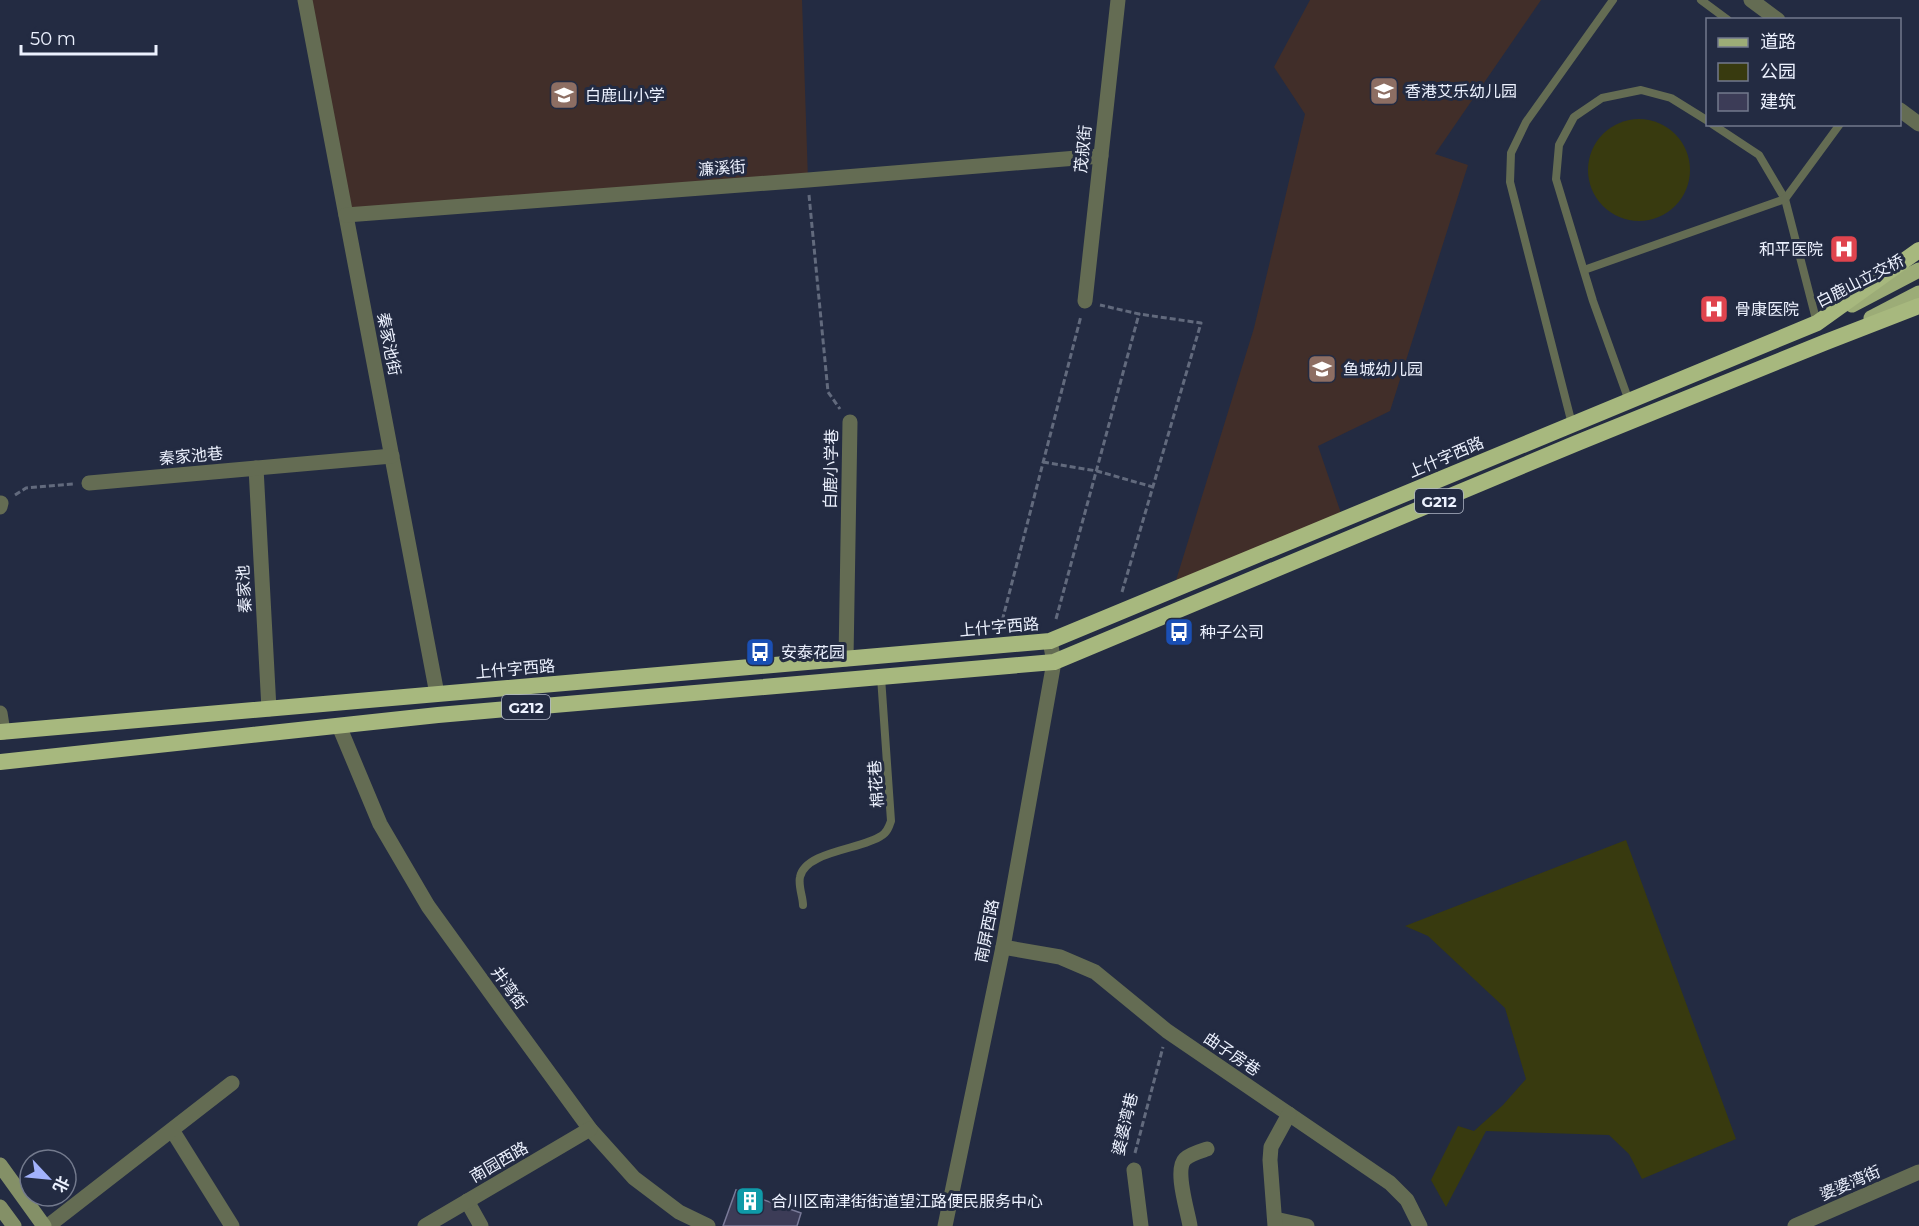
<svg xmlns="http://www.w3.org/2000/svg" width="1919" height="1226" viewBox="0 0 1919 1226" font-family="Montserrat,'Noto Sans SC',sans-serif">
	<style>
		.education { fill: #412e29 }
		.green { fill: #383a0f }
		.building { fill: #3c3c57; stroke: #797a98; stroke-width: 1.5 }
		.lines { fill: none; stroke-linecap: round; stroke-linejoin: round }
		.path { stroke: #626a7d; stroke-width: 3; stroke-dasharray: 6 3; stroke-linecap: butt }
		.service { stroke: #646c53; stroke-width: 8 }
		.minor { stroke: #646c53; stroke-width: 15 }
		.tertiary { stroke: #646c53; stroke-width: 15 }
		.secondary { stroke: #849067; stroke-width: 15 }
		.primary { stroke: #9cac77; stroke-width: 15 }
		.trunk { stroke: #a7b87e; stroke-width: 16 }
		.labels { text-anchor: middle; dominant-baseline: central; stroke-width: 6; stroke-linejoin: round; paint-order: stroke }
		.shield { fill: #232b42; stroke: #b0b6c6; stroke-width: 1.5 }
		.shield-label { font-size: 15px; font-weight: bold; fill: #ecf1fe }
		.poi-label { font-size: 16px; fill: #ecf1fe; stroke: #232b42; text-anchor: start }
		.street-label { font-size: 16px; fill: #ecf1fe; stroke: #232b42 }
	</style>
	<rect width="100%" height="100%" fill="#232b42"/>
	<g class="education">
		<polygon points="305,0 802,0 808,180 346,215"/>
		<polygon points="1310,0 1541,0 1435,154 1468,165 1390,411 1318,446 1343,519 1173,590 1254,328 1305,114 1274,67"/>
	</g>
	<g class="green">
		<circle cx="1639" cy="170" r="51"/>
		<polygon points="1626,840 1736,1139 1642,1179 1629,1154 1609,1135 1486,1131 1446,1207 1431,1180 1458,1126 1474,1131 1503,1105 1526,1079 1505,1008 1428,936 1405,926"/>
	</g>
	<polygon class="building" points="736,1190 801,1213 797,1226 723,1226"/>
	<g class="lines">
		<g class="path">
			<polyline points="809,195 828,392 840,409"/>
			<polyline points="1043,462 1097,471 1153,487"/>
			<polyline points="15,495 26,488 73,484"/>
			<polyline points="1122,592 1201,323 1139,314"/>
			<polyline points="1056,619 1139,314 1100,305"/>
			<polyline points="1000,629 1081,316"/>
			<polyline points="1135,1153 1163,1047"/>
		</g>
		<g class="service">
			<polyline points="1701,0 1728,20"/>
			<polyline points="1712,124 1759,155 1785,199 1817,323"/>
			<polyline points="1584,270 1785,199 1840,124"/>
			<polyline points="1629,401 1593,301 1556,179 1559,145 1574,117 1602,98 1641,90 1671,98 1708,121"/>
			<polyline points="1572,424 1510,182 1511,153 1526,122 1613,0"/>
			<path d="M803,905C803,897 798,886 800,877C805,851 863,849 881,836C887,833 889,827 891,821L881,677"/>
		</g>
		<g class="minor">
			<polyline points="305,0 437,694"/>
			<polyline points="1751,0 1778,20"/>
			<polyline points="1900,110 1919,124"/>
			<polyline points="346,215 808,180 1101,156"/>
			<polyline points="1085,301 1118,0"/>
			<polyline points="256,468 269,709"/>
			<polyline points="89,483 392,456"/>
			<polyline points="0,507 1,503"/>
			<polyline points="846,659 850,422"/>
			<polyline points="0,713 3,732"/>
			<polyline points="339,726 380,824 428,906 511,1021 590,1129 634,1178 679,1212 708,1226"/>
			<polyline points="1003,947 1060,957 1095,972 1167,1031 1390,1183 1407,1200 1420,1226"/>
			<polyline points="172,1130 232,1226"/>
			<polyline points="1134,1170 1141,1226"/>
			<polyline points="467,1201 481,1226"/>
			<polyline points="1275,1219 1307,1226"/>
			<polyline points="48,1226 232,1083"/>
			<polyline points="425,1226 590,1129"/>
			<path d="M1190,1226C1188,1212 1174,1170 1185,1159C1190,1154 1201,1151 1207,1149"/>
			<polyline points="1275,1226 1270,1160 1271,1147 1289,1114"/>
			<polyline points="1795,1226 1919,1172"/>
		</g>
		<polyline class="tertiary" points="945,1226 1003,947 1054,662 1050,641"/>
		<g class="secondary">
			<polyline points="0,1165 44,1226"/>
			<polyline points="0,1207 14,1226"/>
		</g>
		<g class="primary">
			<polyline points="1852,305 1919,270"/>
			<polyline points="1871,318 1919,293"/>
		</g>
		<g class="trunk">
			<polyline points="0,732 1050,641 1817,323 1919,250"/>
			<polyline points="0,762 438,715 1054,662 1577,443 1826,342 1919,306"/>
		</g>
	</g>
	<defs>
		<g id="school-square" transform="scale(1.5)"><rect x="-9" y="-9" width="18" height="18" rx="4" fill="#8d6e63" stroke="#232b42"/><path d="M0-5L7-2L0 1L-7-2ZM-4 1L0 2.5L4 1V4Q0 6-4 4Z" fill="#fff"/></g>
		<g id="hospital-square" transform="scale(1.5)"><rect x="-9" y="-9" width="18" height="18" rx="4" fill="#e0444e" stroke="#232b42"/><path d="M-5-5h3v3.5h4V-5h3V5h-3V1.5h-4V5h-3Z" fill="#fff"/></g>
		<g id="bus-square" transform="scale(1.5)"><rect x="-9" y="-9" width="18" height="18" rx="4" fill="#1a4fb4" stroke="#232b42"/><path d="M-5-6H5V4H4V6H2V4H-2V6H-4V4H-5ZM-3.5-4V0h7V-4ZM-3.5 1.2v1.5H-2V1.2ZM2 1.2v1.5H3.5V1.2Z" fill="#fff"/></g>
		<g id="building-square" transform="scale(1.5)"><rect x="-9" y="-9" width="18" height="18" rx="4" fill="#0f9aa8" stroke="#232b42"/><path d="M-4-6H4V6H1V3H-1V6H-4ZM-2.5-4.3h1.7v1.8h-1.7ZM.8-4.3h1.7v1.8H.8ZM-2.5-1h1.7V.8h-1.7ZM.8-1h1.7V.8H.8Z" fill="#fff"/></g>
	</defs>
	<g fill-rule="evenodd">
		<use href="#school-square" x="1384" y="91"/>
		<use href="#school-square" x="564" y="95"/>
		<use href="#hospital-square" x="1844" y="249"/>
		<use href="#hospital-square" x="1714" y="309"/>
		<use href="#school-square" x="1322" y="369"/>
		<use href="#bus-square" x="1179" y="632"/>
		<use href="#bus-square" x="760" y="652"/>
		<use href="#building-square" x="750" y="1201"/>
	</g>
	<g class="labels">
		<g class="shield">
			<rect x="1415" y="489" width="48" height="24" rx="4.5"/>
			<rect x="502" y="695" width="48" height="24" rx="4.5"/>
		</g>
		<g class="shield-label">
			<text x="1439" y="501">G212</text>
			<text x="526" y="707">G212</text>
		</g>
		<g class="poi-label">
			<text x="1405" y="91">香港艾乐幼儿园</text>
			<text x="585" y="95">白鹿山小学</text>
			<text x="1823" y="249" text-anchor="end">和平医院</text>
			<text x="1735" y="309">骨康医院</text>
			<text x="1343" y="369">鱼城幼儿园</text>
			<text x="1200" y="632">种子公司</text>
			<text x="781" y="652">安泰花园</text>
			<text x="771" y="1201">合川区南津街街道望江路便民服务中心</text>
		</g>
		<g class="street-label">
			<text transform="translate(1083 149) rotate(-84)">茂叔街</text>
			<text transform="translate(722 168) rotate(-4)">濂溪街</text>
			<text transform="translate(1860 281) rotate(-27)">白鹿山立交桥</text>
			<text transform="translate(389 344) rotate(79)">秦家池街</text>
			<text transform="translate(191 456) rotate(-5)">秦家池巷</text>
			<text transform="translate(1446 457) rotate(-23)">上什字西路</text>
			<text transform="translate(831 469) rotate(-89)">白鹿小学巷</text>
			<text transform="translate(244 589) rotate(-93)">秦家池</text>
			<text transform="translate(999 627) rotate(-5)">上什字西路</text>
			<text transform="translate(515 669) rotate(-5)">上什字西路</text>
			<text transform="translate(876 784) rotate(-94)">棉花巷</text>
			<text transform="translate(987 931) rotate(-79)">南屏西路</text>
			<text transform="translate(509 988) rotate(54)">井湾街</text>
			<text transform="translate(1232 1054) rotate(34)">曲子房巷</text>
			<text transform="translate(1125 1124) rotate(-77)">婆婆湾巷</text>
			<text transform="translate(499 1162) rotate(-30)">南园西路</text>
			<text transform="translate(1850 1183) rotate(-23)">婆婆湾街</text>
		</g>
	</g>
	<rect x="1706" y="18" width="195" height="108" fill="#232b42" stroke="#737a8d" stroke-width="1.5"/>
	<rect x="1718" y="38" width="30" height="9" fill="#9cac77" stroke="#737a8d" stroke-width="1.5"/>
	<text x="1760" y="48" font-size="18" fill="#ecf1fe">道路</text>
	<rect x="1718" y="63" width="30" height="18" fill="#383a0f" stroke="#737a8d" stroke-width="1.5"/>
	<text x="1760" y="78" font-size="18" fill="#ecf1fe">公园</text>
	<rect x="1718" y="93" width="30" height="18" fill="#3c3c57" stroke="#737a8d" stroke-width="1.5"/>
	<text x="1760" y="108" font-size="18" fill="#ecf1fe">建筑</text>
	<g transform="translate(48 1178) rotate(116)"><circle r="28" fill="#232b42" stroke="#737a8d" stroke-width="1.5"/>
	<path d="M0-4.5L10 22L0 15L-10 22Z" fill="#a2b2fd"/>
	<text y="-9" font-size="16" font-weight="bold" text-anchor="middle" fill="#ecf1fe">北</text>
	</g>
	<path d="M21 45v9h135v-9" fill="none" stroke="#ecf1fe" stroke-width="3"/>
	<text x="30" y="45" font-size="18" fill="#ecf1fe" stroke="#232b42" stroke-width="4.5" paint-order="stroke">50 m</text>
</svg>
